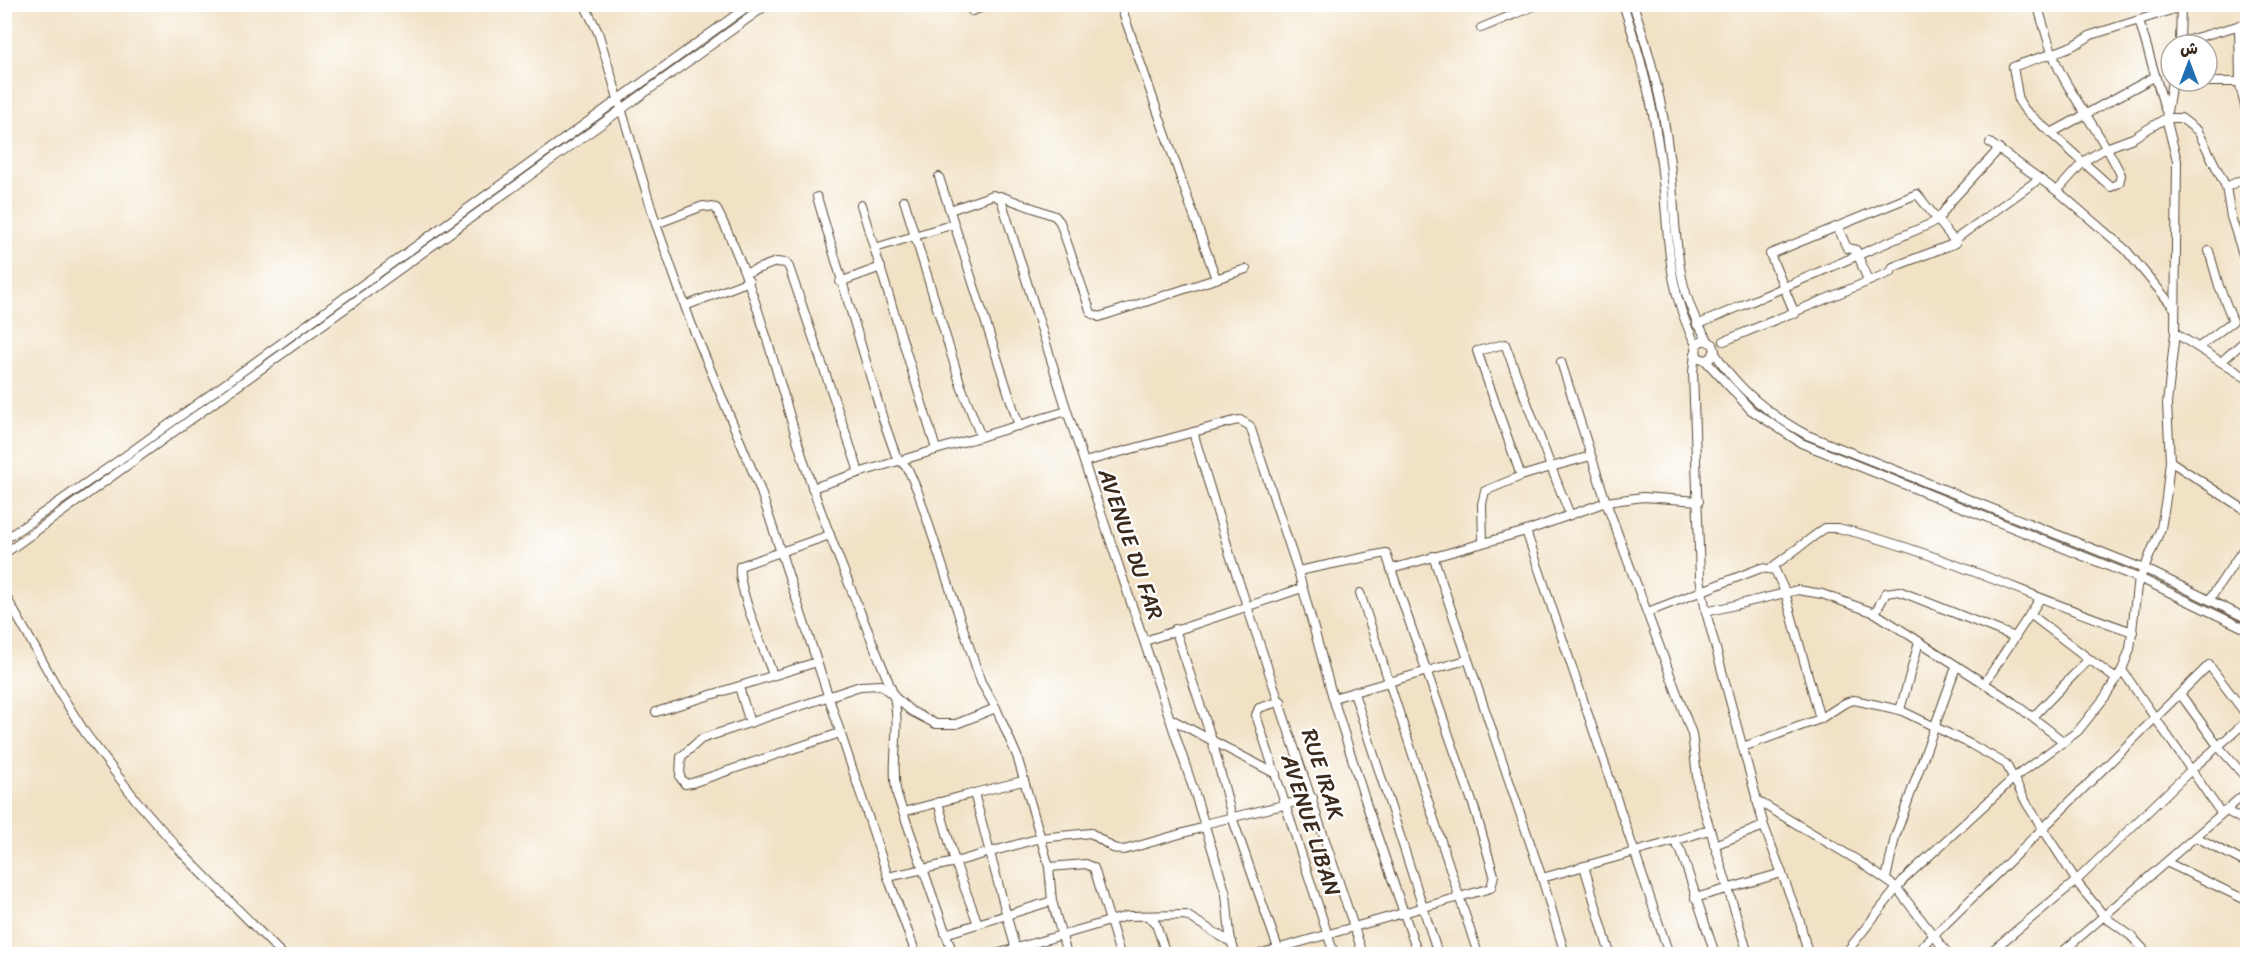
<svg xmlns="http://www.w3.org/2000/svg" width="2252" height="959" viewBox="0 0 2252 959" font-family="Sriracha,'Playpen Sans Arabic',sans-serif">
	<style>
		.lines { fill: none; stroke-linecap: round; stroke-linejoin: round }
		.minor-casing { stroke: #564637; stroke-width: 10 }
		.minor { stroke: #fff; stroke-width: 8 }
		.labels { text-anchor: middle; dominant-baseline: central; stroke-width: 4.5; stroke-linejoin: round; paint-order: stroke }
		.street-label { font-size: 22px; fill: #3b2a1e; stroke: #fff }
	</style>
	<rect width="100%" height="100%" fill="#fff"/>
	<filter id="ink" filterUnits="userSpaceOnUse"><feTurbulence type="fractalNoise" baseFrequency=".0167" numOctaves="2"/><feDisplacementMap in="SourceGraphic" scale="12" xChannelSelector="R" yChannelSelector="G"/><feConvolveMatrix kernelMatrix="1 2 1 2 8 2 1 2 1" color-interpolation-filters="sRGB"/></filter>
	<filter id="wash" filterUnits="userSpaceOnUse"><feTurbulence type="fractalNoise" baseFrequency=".008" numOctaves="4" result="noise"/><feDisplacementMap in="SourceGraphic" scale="24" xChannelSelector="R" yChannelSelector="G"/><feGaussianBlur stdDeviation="1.35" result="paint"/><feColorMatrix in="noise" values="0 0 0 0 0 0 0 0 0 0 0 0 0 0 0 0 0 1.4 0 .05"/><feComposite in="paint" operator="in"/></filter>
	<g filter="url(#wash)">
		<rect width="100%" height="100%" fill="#f1e2c6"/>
	</g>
	<g filter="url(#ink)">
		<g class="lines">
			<g class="minor-casing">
				<g id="minor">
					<polyline points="584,4 598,32 656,224 691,323 760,489 888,877 916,954"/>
					<polyline points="1120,4 1216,279"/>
					<path d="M1623,4C1640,53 1653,105 1660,156C1670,224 1663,282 1696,345"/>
					<path d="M1633,4C1650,53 1663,104 1669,155C1678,218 1670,286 1708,340"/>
					<path d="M2037,4C2045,29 2051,56 2064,79C2082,111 2105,141 2121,175L2119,183L2111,187L2025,110L2019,101L2013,67C2037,57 2070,51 2091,35L2181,7"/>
					<polyline points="972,11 991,4"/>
					<polyline points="2139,20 2165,109"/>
					<polyline points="2239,25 2240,85 2248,119"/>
					<polyline points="1481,28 1539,4"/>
					<polyline points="2181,42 2248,23"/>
					<polyline points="2180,45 2181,4"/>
					<polyline points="2172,81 2166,118 2177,161 2175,333 2248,379"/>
					<polyline points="2172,82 2248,82"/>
					<polyline points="2053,132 2154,77"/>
					<polyline points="1990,143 2061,194 2126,250 2175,309"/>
					<polyline points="939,177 1019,426"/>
					<polyline points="2226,187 2248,177"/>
					<polyline points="2057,191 2084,161 2106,148 2133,138 2166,118 2181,118 2198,131 2226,187 2231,217 2248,270"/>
					<polyline points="1000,196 1055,216 1060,222 1091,313 1099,317 1246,269"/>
					<polyline points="817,197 883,419 896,456 908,469 918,492 981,682 996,708 1017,756 1049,867 1052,901 1067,954"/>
					<polyline points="904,200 961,386 981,437"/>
					<polyline points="861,205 936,449"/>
					<polyline points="950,210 993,195 1001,199 1067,411 1196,797 1226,894 1230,935 1235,954"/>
					<path d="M656,224L703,206L716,208C762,297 780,395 813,489C837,558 866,625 893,693C902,727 890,761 897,795L953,954"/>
					<polyline points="1838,228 1847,248 1856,250 1868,281"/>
					<polyline points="1953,241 2039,179"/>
					<polyline points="875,248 954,224"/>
					<polyline points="746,273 776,262 786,263 789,267 857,466 858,473 812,488"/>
					<polyline points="840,282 881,267"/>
					<polyline points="685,306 749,281"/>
					<polyline points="1697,325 1937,221 1952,200 1999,149"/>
					<polyline points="1724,341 1891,272 1893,267 1956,243 1917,194 1770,254 1795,314"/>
					<polyline points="2199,347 2233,321 2219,286 2209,251"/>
					<polyline points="1695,353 1693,372 1700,578 1706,612 1764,826 1800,922 1808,954"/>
					<path d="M1715,353C1737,389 1770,415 1807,435L2154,573L2248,619"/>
					<polyline points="1705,360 1711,358 1715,350 1713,344 1704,340 1696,345 1697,357 1705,360 1751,410 1801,443 2148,582 2248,630"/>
					<polyline points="1561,362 1606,502 1692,734 1699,793 1748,954"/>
					<polyline points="2221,362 2248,338"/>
					<polyline points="1193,432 1231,558 1363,954"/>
					<polyline points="2170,461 2248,512"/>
					<polyline points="1084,462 1234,421 1240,420 1250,426 1298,571 1333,698 1367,806 1418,954"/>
					<polyline points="858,473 1067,411"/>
					<polyline points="1521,476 1477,351 1505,344 1551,467 1591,456"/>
					<polyline points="1526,531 1669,954"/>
					<polyline points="4,540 125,456 751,4"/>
					<polyline points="1483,542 1482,504 1485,491 1521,476 1551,467 1570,515"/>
					<polyline points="4,554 768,4"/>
					<polyline points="1433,556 1542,878 1565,954"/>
					<path d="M1771,568L1825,528H1838C1940,552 2034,599 2133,632"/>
					<polyline points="1298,571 1386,553 1391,569 1526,531 1606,502 1643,497 1699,501"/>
					<polyline points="4,593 62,696 86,734 136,800 183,854 282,954"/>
					<polyline points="1360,593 1478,954"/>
					<polyline points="2210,599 2248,542"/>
					<polyline points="1648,612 1761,568 1775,570 1785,592 1820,719"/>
					<polyline points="1706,612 1798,590 1822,594 1875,613 2010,700 2064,742"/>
					<polyline points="1875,613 1886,593 1899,591 2015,637"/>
					<polyline points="2030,614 2089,659"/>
					<polyline points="1175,629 1212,740 1232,817 1280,954"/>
					<polyline points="1145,641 1302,588"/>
					<polyline points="2122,670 2221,813"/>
					<path d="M773,675C765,652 737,588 740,566L830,535"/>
					<polyline points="1984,684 2040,599"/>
					<polyline points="739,687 750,723"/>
					<polyline points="1354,693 1438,954"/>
					<polyline points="2181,695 2218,746 2248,780"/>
					<polyline points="1333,698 1466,660"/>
					<polyline points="1281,701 1259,708 1256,715 1334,954"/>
					<polyline points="1900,710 1919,642"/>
					<polyline points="656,712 817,662"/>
					<polyline points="2033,717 2089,659 2116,679"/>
					<polyline points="1171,719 1276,774"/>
					<polyline points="840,733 692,783 685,784 680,777 681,757 701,739 860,686 881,685 911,711 936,724 956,724 996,708"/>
					<polyline points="1743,747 1820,719 1845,703 1854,700 1900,710 1970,744 2006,764 2027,804 2079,885 2105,917 2131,936 2148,954"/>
					<polyline points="974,793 1023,781"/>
					<polyline points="1756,800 1857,860 1896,887 1948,954"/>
					<polyline points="938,802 955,862 978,924"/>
					<polyline points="2225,810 2248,823"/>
					<polyline points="903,812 974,793 1017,954"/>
					<polyline points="2196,837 2248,864"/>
					<polyline points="1674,841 1709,830"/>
					<polyline points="1714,845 1764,826"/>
					<polyline points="2168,863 2248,901"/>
					<polyline points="1584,866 1610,954"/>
					<polyline points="1049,867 1086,864 1094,868 1120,954"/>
					<polyline points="888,877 955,862 1040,838 1091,833 1113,848 1124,850 1201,828 1204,824 1313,798"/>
					<polyline points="1542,878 1674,841 1681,851 1715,954"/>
					<polyline points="1886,879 1895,837 1956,667"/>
					<polyline points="1695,898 1782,873"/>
					<polyline points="1148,916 1156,924 1166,954"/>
					<polyline points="945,934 1052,901"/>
					<polyline points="996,954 1127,916 1186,915 1232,943"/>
					<polyline points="1259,954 1491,888 1494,875 1475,810 1391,569"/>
					<polyline points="1845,954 1904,879 2015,777 2078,731 2105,697 2122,670 2130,649 2137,586 2161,528 2166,498 2170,461 2167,404 2175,333"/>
					<polyline points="1915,954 2209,665 2248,717"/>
					<polyline points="1988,954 2076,881 2192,769 2248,720"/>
					<polyline points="2060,954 2248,791"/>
				</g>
			</g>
			<use href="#minor" class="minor"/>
		</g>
	</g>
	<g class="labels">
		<g class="street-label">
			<text transform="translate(1131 544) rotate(71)">AVENUE DU FAR</text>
			<text transform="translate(1323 774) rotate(72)">RUE IRAK</text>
			<text transform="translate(1311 825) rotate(72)">AVENUE LIBAN</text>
		</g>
	</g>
	<rect width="2252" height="959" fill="none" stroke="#fff" stroke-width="24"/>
	<g transform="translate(2189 63)"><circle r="28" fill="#ffffff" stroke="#b1aaa5" stroke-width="1.5"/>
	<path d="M0-4.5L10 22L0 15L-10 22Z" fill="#1f6fb2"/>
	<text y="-9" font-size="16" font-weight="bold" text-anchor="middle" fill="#3b2a1e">ش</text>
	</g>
</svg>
